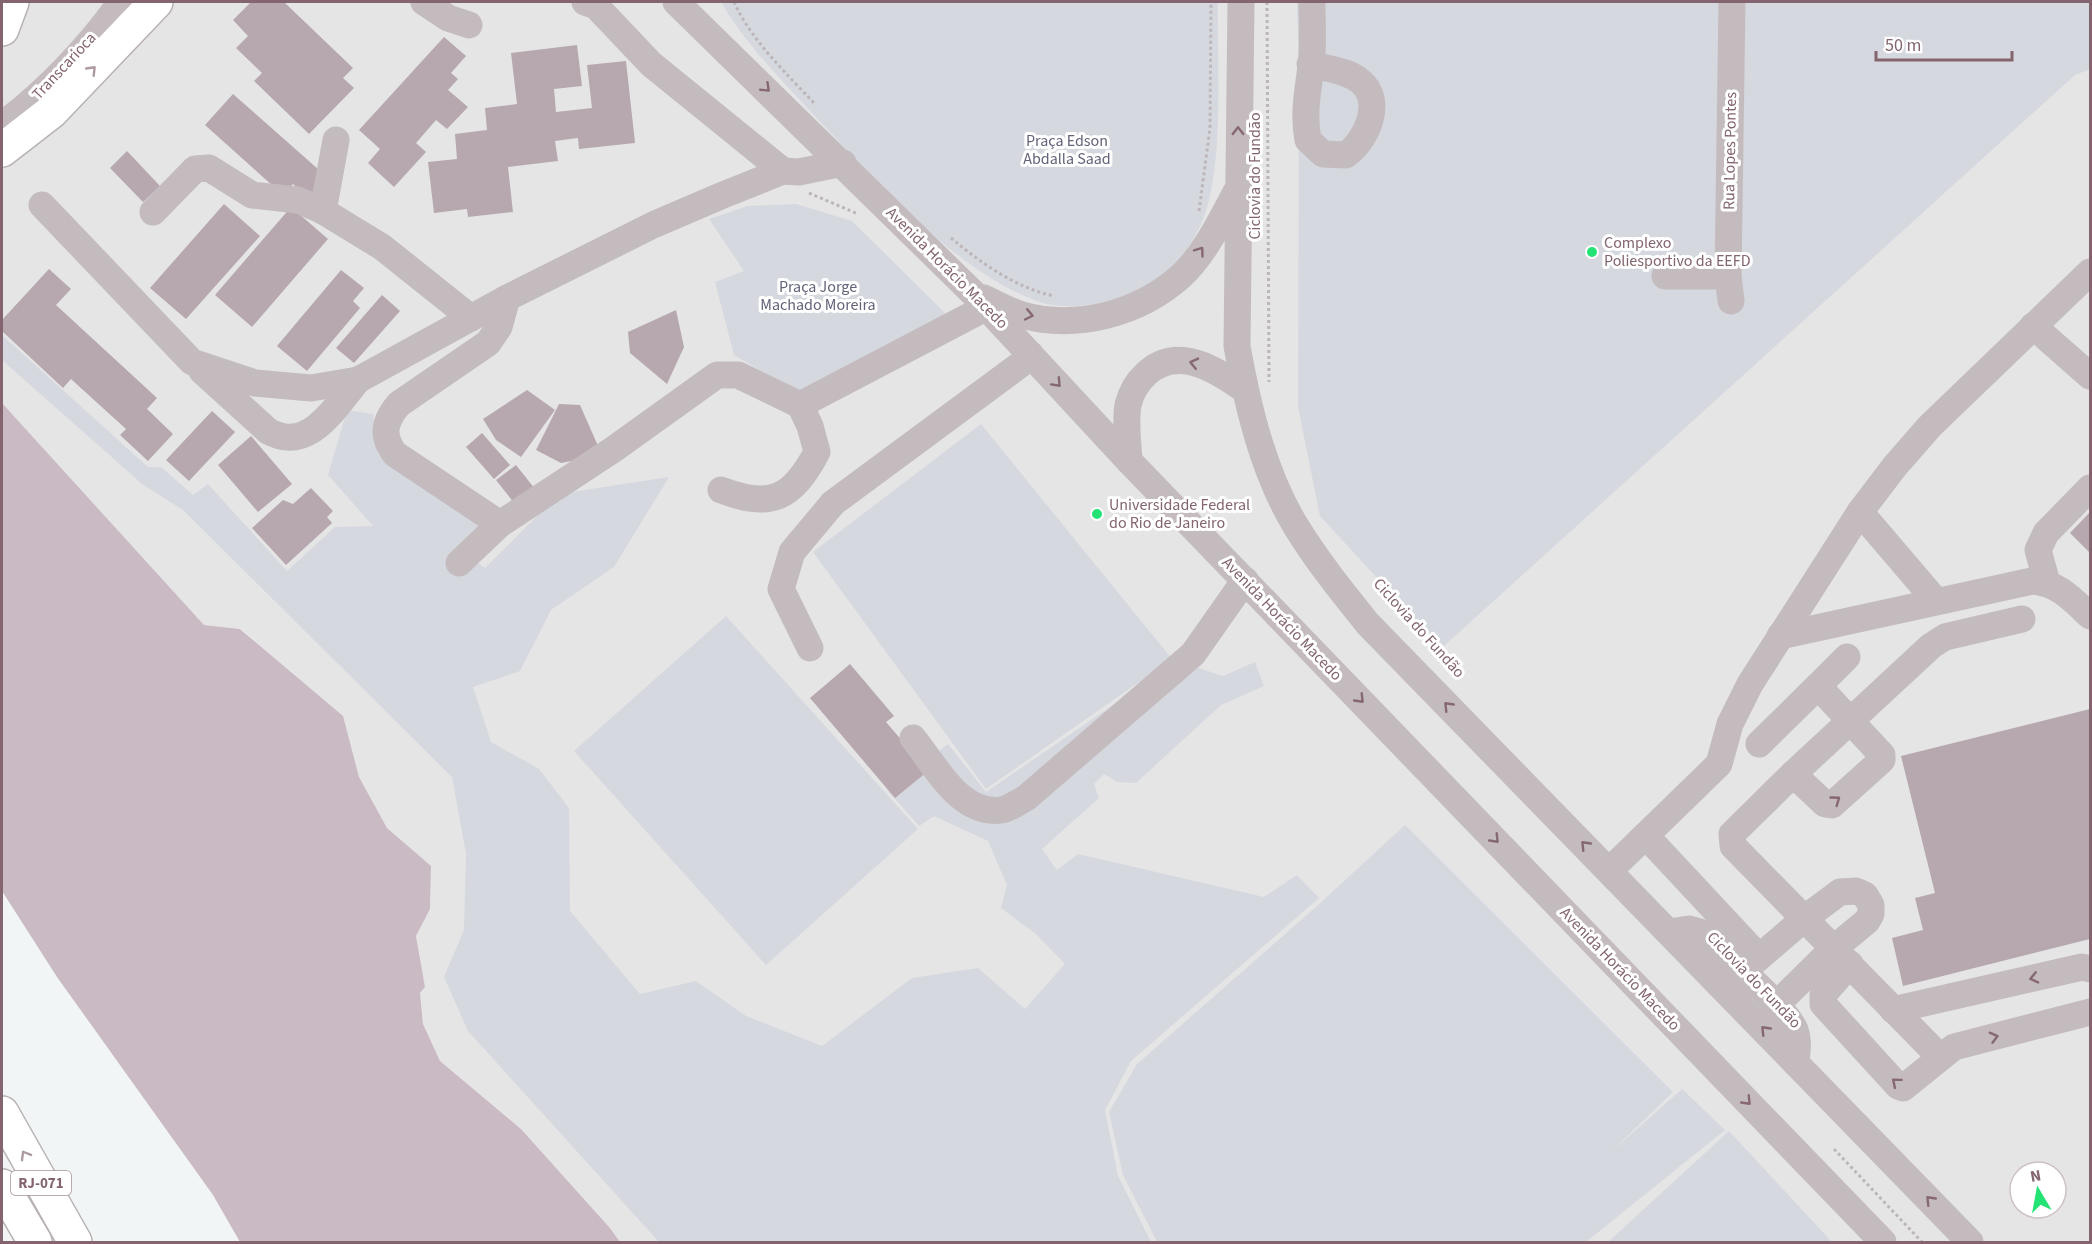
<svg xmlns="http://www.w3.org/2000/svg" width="2092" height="1244" viewBox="0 0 2092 1244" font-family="'Source Sans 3',sans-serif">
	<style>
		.built { fill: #e5e5e6; fill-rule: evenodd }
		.green { fill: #d6d8df }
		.water { fill: #cabac3 }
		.building { fill: #b6a8ae }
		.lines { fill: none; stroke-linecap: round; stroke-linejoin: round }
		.highway-casing { stroke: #b8b1b3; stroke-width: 36 }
		.path { stroke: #bcb6b8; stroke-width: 3; stroke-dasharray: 3 3; stroke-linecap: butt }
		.minor { stroke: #c4bbbe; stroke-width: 27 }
		.highway { stroke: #fff; stroke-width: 33 }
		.oneway { stroke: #ae9aa1 }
		.oneway2 { stroke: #866873 }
		.poi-dot { fill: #24e375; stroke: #fff; stroke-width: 2 }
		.labels { text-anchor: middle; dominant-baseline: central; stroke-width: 6; stroke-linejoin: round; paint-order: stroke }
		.shield { fill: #fff; stroke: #a8929a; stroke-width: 1.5 }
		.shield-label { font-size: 15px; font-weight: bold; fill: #83646f }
		.street-label { font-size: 16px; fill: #83646f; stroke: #fff }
		.park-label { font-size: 16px; fill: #63637a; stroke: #fff }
		.poi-label { font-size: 16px; fill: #83646f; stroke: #fff; text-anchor: start }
	</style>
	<rect width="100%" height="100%" fill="#f1f5f5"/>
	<path class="built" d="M2,2H2090V1242H620L610,1228L521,1129L440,1061L423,1024L420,993L425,987L416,936L430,909L431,867L387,828L359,777L342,716L241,629L204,625L2,403ZM2020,1172H2056V1208H2020Z"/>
	<g class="green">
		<path d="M721,2H1218C1217,61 1224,159 1205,214C1193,249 1164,281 1130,294C1101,304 1067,312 1037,301C957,272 883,187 825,127C788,87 748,48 721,2Z"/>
		<polygon points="1297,2 2090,2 2090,69 2075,75 1444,646 1439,641 1437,643 1320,516 1298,407 1299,76"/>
		<polygon points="796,204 852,221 947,315 801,395 734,355 715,282 744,271 709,219 748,206"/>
		<polygon points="2,335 148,467 161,467 193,495 208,484 287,571 335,527 373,526 328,475 347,410 373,414 378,455 487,531 474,560 485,568 559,494 669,477 614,567 551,610 520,671 473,687 491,742 539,769 569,808 570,911 640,994 696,981 746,1016 822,1046 912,978 978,968 1025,1009 1065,964 1036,934 1001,908 1007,885 988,841 934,816 919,826 887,790 948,744 986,792 1177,661 1223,676 1255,662 1264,686 1221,705 1136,783 1117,782 1104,774 1094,784 1099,798 1042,849 1057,870 1078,854 1264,897 1297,875 1319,898 1131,1061 1105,1110 1118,1176 1151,1242 659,1242 468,1031 444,977 464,930 466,854 452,777 183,510 142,484 2,360"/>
		<polygon points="981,424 1172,659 986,789 813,552"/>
		<polygon points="726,616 918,829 766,965 574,751"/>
		<polygon points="1405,825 1673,1092 1611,1152 1682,1089 1725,1130 1586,1242 1157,1242 1123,1175 1109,1112 1137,1064 1317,906"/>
		<polygon points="1729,1131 1832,1242 1608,1242"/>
	</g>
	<polygon class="water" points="2,403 204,625 240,629 343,716 359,777 387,828 431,866 430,909 416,936 425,987 420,993 423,1024 440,1061 521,1129 610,1228 620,1242 240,1242 213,1195 57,977 2,891"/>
	<g class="building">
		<polygon points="251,2 284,2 353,68 343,78 354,88 309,134 254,81 262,73 236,48 248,36 233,20"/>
		<polygon points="444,37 466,56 451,73 458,79 448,90 468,107 447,129 436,120 416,143 426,152 394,187 368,163 380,149 359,130"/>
		<polygon points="577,45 582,86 554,89 556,112 592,108 587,65 626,61 635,143 579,149 578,138 555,141 558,161 508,167 513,212 468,217 467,209 434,213 428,162 457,159 455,134 487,130 485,108 517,104 511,53"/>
		<polygon points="233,94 327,177 308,197 293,184 283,195 205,125"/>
		<polygon points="127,151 160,186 143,202 110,168"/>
		<polygon points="224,204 260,236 186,319 150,288"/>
		<polygon points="291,207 328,239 252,327 215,295"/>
		<polygon points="49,269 71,289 56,305 157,398 147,409 173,434 148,461 120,435 126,429 71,379 63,388 2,331 2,320"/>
		<polygon points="341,270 364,288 353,301 360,308 307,371 277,346"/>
		<polygon points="382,295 400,311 354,363 336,348"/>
		<polygon points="676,310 684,347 667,384 630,353 628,332"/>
		<polygon points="527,390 555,410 521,457 496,440 483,419"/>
		<polygon points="559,404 580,405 602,455 561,463 536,450"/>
		<polygon points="212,411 235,432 189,481 166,460"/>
		<polygon points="482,433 510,465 494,479 466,447"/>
		<polygon points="251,436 292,484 258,512 218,465"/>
		<polygon points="516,465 539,494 519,509 496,480"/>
		<polygon points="311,488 333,511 327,517 332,523 286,565 252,528 283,500 293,504"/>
		<polygon points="2090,512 2090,553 2070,533"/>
		<polygon points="850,664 894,716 886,722 928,771 895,798 810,698"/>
		<polygon points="2090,709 2090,939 1903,986 1892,938 1923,930 1915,898 1935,893 1901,756"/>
	</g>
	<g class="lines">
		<g class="highway-casing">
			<g id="highway">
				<polyline points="2,29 12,2"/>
				<polyline points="2,150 51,112 156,2"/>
				<polyline points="2,1113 75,1242"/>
				<polyline points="2,1186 35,1242"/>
			</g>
		</g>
		<g class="path">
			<path d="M734,2C751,40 786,73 814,103"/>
			<polyline points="1267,2 1269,382"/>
			<polyline points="809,193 858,214"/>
			<polyline points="1199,211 1210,128 1211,2"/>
			<path d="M951,238C981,263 1016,288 1054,296"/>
			<polyline points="1834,1149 1922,1242"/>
		</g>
		<g class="minor">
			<polyline points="424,2 448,18 469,25"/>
			<polyline points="585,2 596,6 651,64 783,171"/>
			<polyline points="676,2 974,294 1129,461 1883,1242"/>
			<path d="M1241,2L1237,346C1248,408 1264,475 1297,528C1318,562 1343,593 1368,624L1970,1242"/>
			<path d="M1310,64C1327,69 1346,70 1360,81C1385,101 1366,141 1346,155L1323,154L1308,140C1302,108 1310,86 1312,54C1313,37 1312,19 1312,2"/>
			<path d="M2,125C46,92 89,47 121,2"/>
			<polyline points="42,205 192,362 255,383 311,388 358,380 507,298 653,225 723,195 783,171 799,172 843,163"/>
			<polyline points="323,211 336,140"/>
			<polyline points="153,212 195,169 209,168 252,195 298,200 323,211 382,247 471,318"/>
			<polyline points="1665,276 1728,276"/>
			<path d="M507,298L499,327L488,343L399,404C384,421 381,436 395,454L500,524L614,449L717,375H738L800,405L987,307"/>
			<path d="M984,298C996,304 1009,311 1022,315C1076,330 1139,314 1181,276C1204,255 1221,220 1236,192"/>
			<polyline points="1731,301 1728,276 1732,2"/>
			<polyline points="2033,326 2090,376"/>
			<path d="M202,371L268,431C309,454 335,407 358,380"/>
			<path d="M1129,461C1128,443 1125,423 1128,405C1131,393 1137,382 1146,374C1178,344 1216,370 1245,390"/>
			<path d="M721,490C771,509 792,499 817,452L810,426L800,405"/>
			<polyline points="1860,512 1936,601"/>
			<polyline points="459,563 500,524"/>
			<polyline points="2047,583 2038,550 2046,533 2090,488"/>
			<path d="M1780,636L2032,581C2058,583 2072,599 2090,616"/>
			<polyline points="810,648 781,589 792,552 833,503 1021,364 1030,354"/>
			<polyline points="1818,686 1847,657"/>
			<path d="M913,738C935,765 960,816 1001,810C1009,809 1018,802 1026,798L1193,654L1245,580"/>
			<polyline points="1759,744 1818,686 1882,755 1882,760 1832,805 1825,804 1793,774"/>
			<polyline points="1646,836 1759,957"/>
			<polyline points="1609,871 1719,764 1730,724 1750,684 1860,512 1895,466 1930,426 2090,272"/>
			<path d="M1669,932L1689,929L1700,932C1721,952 1786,1007 1795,1030C1799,1041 1797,1052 1796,1063"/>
			<polyline points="1850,964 1823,995 1823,1004 1898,1086 1903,1088 1954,1047 2090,1012"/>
			<polyline points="1742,972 1805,918 1840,892 1856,891 1865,895 1871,905 1871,914 1867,921 1833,949 1776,1005"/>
			<polyline points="1893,1010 2082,967 2090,969"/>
			<polyline points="1940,1057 1733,846 1732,834 1793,774 1931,646 1945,637 2022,619"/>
		</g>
		<use href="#highway" class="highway"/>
	</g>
	<defs><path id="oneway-chevron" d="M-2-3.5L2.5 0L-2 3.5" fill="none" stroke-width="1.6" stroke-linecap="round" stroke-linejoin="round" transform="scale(1.5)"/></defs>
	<g class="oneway">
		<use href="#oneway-chevron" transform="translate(92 70) rotate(-46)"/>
		<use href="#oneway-chevron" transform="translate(25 1155) rotate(-120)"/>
	</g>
	<g class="oneway2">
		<use href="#oneway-chevron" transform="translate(766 88) rotate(44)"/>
		<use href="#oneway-chevron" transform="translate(1238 131) rotate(-90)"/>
		<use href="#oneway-chevron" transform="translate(1200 251) rotate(-54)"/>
		<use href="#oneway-chevron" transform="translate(1029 315) rotate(12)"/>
		<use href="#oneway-chevron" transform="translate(1194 363) rotate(-167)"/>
		<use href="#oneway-chevron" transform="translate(1057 383) rotate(47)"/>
		<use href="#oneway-chevron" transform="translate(1360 699) rotate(46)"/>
		<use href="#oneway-chevron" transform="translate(1448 706) rotate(-134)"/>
		<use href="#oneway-chevron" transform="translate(1836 800) rotate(-36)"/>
		<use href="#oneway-chevron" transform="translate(1495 839) rotate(46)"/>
		<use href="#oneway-chevron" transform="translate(1585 845) rotate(-134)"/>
		<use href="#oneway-chevron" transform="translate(2034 978) rotate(167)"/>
		<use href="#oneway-chevron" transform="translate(1765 1030) rotate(-134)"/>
		<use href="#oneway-chevron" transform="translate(1994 1037) rotate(-15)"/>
		<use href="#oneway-chevron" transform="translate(1896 1082) rotate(-140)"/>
		<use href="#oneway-chevron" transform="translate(1747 1101) rotate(46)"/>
		<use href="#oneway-chevron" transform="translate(1930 1200) rotate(-134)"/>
	</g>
	<g class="poi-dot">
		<circle cx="1592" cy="252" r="6"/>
		<circle cx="1097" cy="514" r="6"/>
	</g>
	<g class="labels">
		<rect class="shield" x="11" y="1171" width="60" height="24" rx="4.5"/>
		<g class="shield-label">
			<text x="41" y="1183">RJ-071</text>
		</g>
		<g class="street-label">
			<text transform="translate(64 66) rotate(-47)">Transcarioca</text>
			<text transform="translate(1730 151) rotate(-89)">Rua Lopes Pontes</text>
			<text transform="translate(1255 176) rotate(-90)">Ciclovia do Fundão</text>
			<text transform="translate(947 268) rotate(45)">Avenida Horácio Macedo</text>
			<text transform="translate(1282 619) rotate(46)">Avenida Horácio Macedo</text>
			<text transform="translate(1419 628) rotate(48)">Ciclovia do Fundão</text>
			<text transform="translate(1620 969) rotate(46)">Avenida Horácio Macedo</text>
			<text transform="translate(1754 980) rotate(46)">Ciclovia do Fundão</text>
		</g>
		<g class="park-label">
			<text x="1067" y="141">Praça Edson<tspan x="1067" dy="18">Abdalla Saad</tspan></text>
			<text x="818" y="287">Praça Jorge<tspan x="818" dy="18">Machado Moreira</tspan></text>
		</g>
		<g class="poi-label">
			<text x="1604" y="243">Complexo<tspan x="1604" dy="18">Poliesportivo da EEFD</tspan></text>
			<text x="1109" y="505">Universidade Federal<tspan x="1109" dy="18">do Rio de Janeiro</tspan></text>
		</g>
	</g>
	<rect width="2092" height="1244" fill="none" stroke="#83646f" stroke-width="6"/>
	<g transform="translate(2038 1190) rotate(350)"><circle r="28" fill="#ffffff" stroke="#cdc1c5" stroke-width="1.5"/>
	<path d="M0-4.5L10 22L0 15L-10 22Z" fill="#24e375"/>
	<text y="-9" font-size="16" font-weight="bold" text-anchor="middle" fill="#83646f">N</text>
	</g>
	<path d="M1876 51v9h136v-9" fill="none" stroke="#83646f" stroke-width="3"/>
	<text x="1885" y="51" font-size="18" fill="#83646f" stroke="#ffffff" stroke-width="4.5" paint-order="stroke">50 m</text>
</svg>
